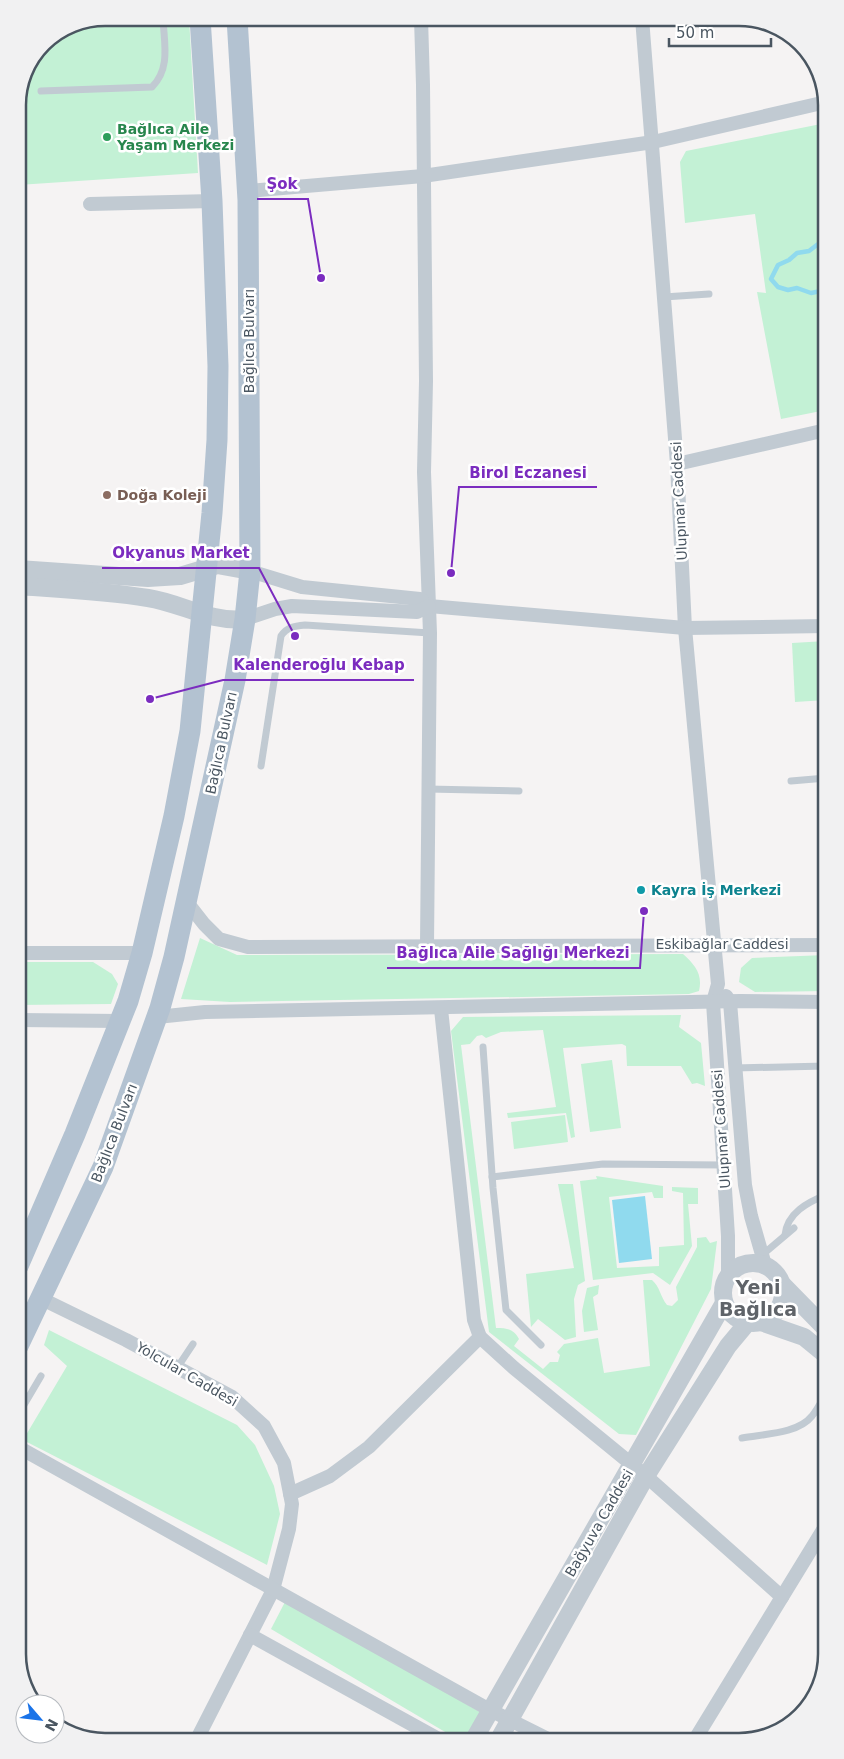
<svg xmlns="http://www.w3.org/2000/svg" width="844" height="1759" viewBox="0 0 844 1759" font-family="'DejaVu Sans',sans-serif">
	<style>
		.green { fill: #c3f1d5 }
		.water { fill: #90daee }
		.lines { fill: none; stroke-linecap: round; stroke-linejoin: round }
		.stream { stroke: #90daee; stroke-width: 4.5 }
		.service { stroke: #c1cad2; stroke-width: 7 }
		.minor { stroke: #c1cad2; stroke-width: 14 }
		.tertiary { stroke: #c1cad2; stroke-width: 18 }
		.primary { stroke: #b3c2d1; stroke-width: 21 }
		.leisure-dot { fill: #2e9e5b; stroke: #fff; stroke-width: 2 }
		.education-dot { fill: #8d6e63; stroke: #fff; stroke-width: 2 }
		.culture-dot { fill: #0f9aa8; stroke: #fff; stroke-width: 2 }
		.labels { text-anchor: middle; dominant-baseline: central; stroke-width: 5; stroke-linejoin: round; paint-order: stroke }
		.leisure-label { font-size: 14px; font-weight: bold; fill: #27864d; stroke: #fff; text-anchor: start }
		.street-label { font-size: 14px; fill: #4a5661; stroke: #fff }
		.education-label { font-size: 14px; font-weight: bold; fill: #785e54; stroke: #fff; text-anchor: start }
		.culture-label { font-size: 14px; font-weight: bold; fill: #0d838f; stroke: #fff; text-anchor: start }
		.district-label { font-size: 19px; font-weight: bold; fill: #5f6368; stroke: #fff }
		.rim { fill: none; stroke: #4a5661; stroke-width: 2.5 }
		.leader { fill: none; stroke: #7b2cbf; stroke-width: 2 }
		.callout-dot { fill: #7b2cbf; stroke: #fff; stroke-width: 2 }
		.callout-label { font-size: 15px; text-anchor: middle; font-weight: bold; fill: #7b2cbf; stroke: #fff; stroke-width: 5; stroke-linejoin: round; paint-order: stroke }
	</style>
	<rect width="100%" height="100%" fill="#f5f3f3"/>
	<g class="green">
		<polygon points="105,18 189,18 198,173 18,185 18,100 43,43 72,24"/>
		<polygon points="826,123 826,410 781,419 757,292 766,293 755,214 685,223 680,162 686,151"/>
		<polygon points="826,641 826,700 795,702 792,643"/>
		<path d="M200,938L237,955L683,954C695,965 703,974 699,991L689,994L230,1002L181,999Z"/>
		<polygon points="826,955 826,991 755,992 739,982 741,968 752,958"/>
		<polygon points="18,962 93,962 112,974 118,984 111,1004 18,1005"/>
		<path d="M681,1015L679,1027L701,1043L705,1086L697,1083L692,1084L681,1066H627L626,1046L622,1044L563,1048L575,1137L571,1138L566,1113L508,1118L507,1113L556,1107L543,1030L501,1032L486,1038L482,1035L477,1036L470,1044L461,1045L496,1328C507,1328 514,1329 519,1339L514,1346L543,1369L550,1362H558L560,1355L557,1352L564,1344L598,1338L604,1373L650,1366L643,1280H652C660,1287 660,1296 667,1305L672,1306L678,1300L676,1287L697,1247V1238L706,1237L710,1243L717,1241L711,1289L636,1435L619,1434L489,1332L451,1031L463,1017Z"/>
		<polygon points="612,1060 621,1128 590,1132 581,1064"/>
		<polygon points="565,1115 568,1142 514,1149 511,1122"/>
		<polygon points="596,1176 663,1186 663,1198 654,1198 652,1192 609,1197 617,1268 659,1266 659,1247 684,1245 683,1193 672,1191 672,1187 698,1188 698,1204 688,1204 692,1246 670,1285 653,1273 593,1280 580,1181 597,1179"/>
		<polygon points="558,1184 573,1184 585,1281 578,1285 574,1299 576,1337 565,1340 538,1319 531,1327 526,1274 574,1268"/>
		<polygon points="599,1285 598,1294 593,1297 598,1330 584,1332 582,1311 587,1288"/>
		<polygon points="49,1330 237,1425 255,1445 274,1486 280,1514 267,1565 23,1440 67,1366 44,1345"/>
		<polygon points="286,1600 480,1712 469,1736 457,1739 271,1629"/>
	</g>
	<polygon class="water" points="645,1196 652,1259 619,1263 612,1200"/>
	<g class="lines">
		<polyline class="stream" points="826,290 811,293 797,288 788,290 778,287 771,279 778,265 789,260 797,253 809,251 826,238"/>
		<g class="service">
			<path d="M41,91L152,87C171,68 164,43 163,18"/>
			<polyline points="664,297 709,294"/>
			<path d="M261,766L281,636C287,627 294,626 305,625L430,633"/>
			<polyline points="791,781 826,778"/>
			<polyline points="428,789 519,791"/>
			<polyline points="483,1047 493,1188 506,1310 541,1345"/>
			<polyline points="734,1068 826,1066"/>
			<polyline points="492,1177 603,1164 723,1165"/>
			<path d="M785,1235C787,1213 808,1202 826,1195"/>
			<polyline points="762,1255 794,1228"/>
			<polyline points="177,1368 193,1344"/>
			<polyline points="18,1415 41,1376"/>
			<path d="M742,1438C763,1434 798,1434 812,1416C818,1409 822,1400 826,1393"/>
		</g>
		<g class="minor">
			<polyline points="421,18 423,85 426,381 424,472 430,633 427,945"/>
			<polyline points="642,18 677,464 685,628 718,984 713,1002 728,1236 728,1275"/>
			<polyline points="248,191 423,176 653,142 826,102"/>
			<polyline points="90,204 212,201"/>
			<polyline points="677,464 826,430"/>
			<polyline points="250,571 302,587 420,599 429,606 685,628 826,626"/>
			<polyline points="245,619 275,609 292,606 417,612 429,606"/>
			<polyline points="186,901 204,924 219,939 248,947 826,945"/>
			<polyline points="18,953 142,953"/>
			<polyline points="726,996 730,1002 745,1185 751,1216 765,1265"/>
			<polyline points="441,1009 474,1320 480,1337 514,1368 646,1476 782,1597 694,1741"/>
			<polyline points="157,1017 205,1012 740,1001 826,1002"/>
			<polyline points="18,1020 120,1021"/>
			<polyline points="40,1298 126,1340 232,1397 264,1426 284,1463 292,1504 289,1529 273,1590 196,1741"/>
			<polyline points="18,1447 490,1710 552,1741"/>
			<polyline points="290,1494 330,1476 369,1447 480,1337"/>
			<polyline points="782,1597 826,1525"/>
			<polyline points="250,1635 442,1741"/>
		</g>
		<g class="tertiary">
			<polyline points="18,569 148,578 180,576 217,565 250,571"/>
			<path d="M18,586C61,589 105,591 148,598C181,603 211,623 245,619"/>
			<circle cx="753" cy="1293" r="30"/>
			<polyline points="781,1283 826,1329"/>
			<polyline points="761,1322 804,1337 826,1355"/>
			<polyline points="473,1741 724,1303"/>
			<polyline points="498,1741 646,1476 728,1346 748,1322"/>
		</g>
		<g class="primary">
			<polyline points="18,1266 75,1134 128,1001 142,953 174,816 190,731 212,513 217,440 218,366 212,201 200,18"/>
			<polyline points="18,1346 103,1167 160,1008 174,957 235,680 245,619 250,571 248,200 237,18"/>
		</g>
	</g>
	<circle class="leisure-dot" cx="107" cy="137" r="5"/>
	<circle class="education-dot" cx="107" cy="495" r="5"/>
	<circle class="culture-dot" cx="641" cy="890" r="5"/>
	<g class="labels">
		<g class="leisure-label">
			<text x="117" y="129">Bağlıca Aile<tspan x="117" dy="16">Yaşam Merkezi</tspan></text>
		</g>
		<g class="street-label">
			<text transform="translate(249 341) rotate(-90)">Bağlıca Bulvarı</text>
			<text transform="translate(679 501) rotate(-93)">Ulupınar Caddesi</text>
			<text transform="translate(221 743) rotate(-78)">Bağlıca Bulvarı</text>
			<text x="722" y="944">Eskibağlar Caddesi</text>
			<text transform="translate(721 1129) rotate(-94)">Ulupınar Caddesi</text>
			<text transform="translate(114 1133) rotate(-69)">Bağlıca Bulvarı</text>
			<text transform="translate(187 1374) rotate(30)">Yolcular Caddesi</text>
			<text transform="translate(599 1523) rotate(-60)">Bağyuva Caddesi</text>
		</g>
		<g class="education-label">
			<text x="117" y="495">Doğa Koleji</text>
		</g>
		<g class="culture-label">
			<text x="651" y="890">Kayra İş Merkezi</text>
		</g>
		<g class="district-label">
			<text x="758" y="1287">Yeni<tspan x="758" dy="22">Bağlıca</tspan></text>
		</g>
	</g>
	<path d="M0 0H844V1759H0ZM105 26H739A79 79 0 0 1 818 105V1654A79 79 0 0 1 739 1733H105A79 79 0 0 1 26 1654V105A79 79 0 0 1 105 26Z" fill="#f1f1f2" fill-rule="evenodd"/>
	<path class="rim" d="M105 26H739A79 79 0 0 1 818 105V1654A79 79 0 0 1 739 1733H105A79 79 0 0 1 26 1654V105A79 79 0 0 1 105 26Z"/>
	<path class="leader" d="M321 278L308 199H257M451 573L459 487H597M295 636L259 568H102M150 699L223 680H414M644 911L640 968H387"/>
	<g class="callout-dot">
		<circle cx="321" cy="278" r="5"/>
		<circle cx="451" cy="573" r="5"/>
		<circle cx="295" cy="636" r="5"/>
		<circle cx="150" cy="699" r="5"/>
		<circle cx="644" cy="911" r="5"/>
	</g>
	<g class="callout-label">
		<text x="282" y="189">Şok</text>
		<text x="528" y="478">Birol Eczanesi</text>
		<text x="181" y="558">Okyanus Market</text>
		<text x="319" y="670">Kalenderoğlu Kebap</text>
		<text x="513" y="958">Bağlıca Aile Sağlığı Merkezi</text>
	</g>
	<g transform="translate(40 1719) rotate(118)"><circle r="24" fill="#ffffff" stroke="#b7bbc0"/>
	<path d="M0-4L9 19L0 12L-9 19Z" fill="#1a73e8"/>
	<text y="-8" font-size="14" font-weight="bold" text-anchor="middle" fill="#4a5661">N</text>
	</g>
	<path d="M669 38v8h102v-8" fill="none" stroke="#4a5661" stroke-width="2.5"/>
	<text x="676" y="38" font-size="15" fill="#4a5661" stroke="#ffffff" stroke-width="4" paint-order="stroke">50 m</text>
</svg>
